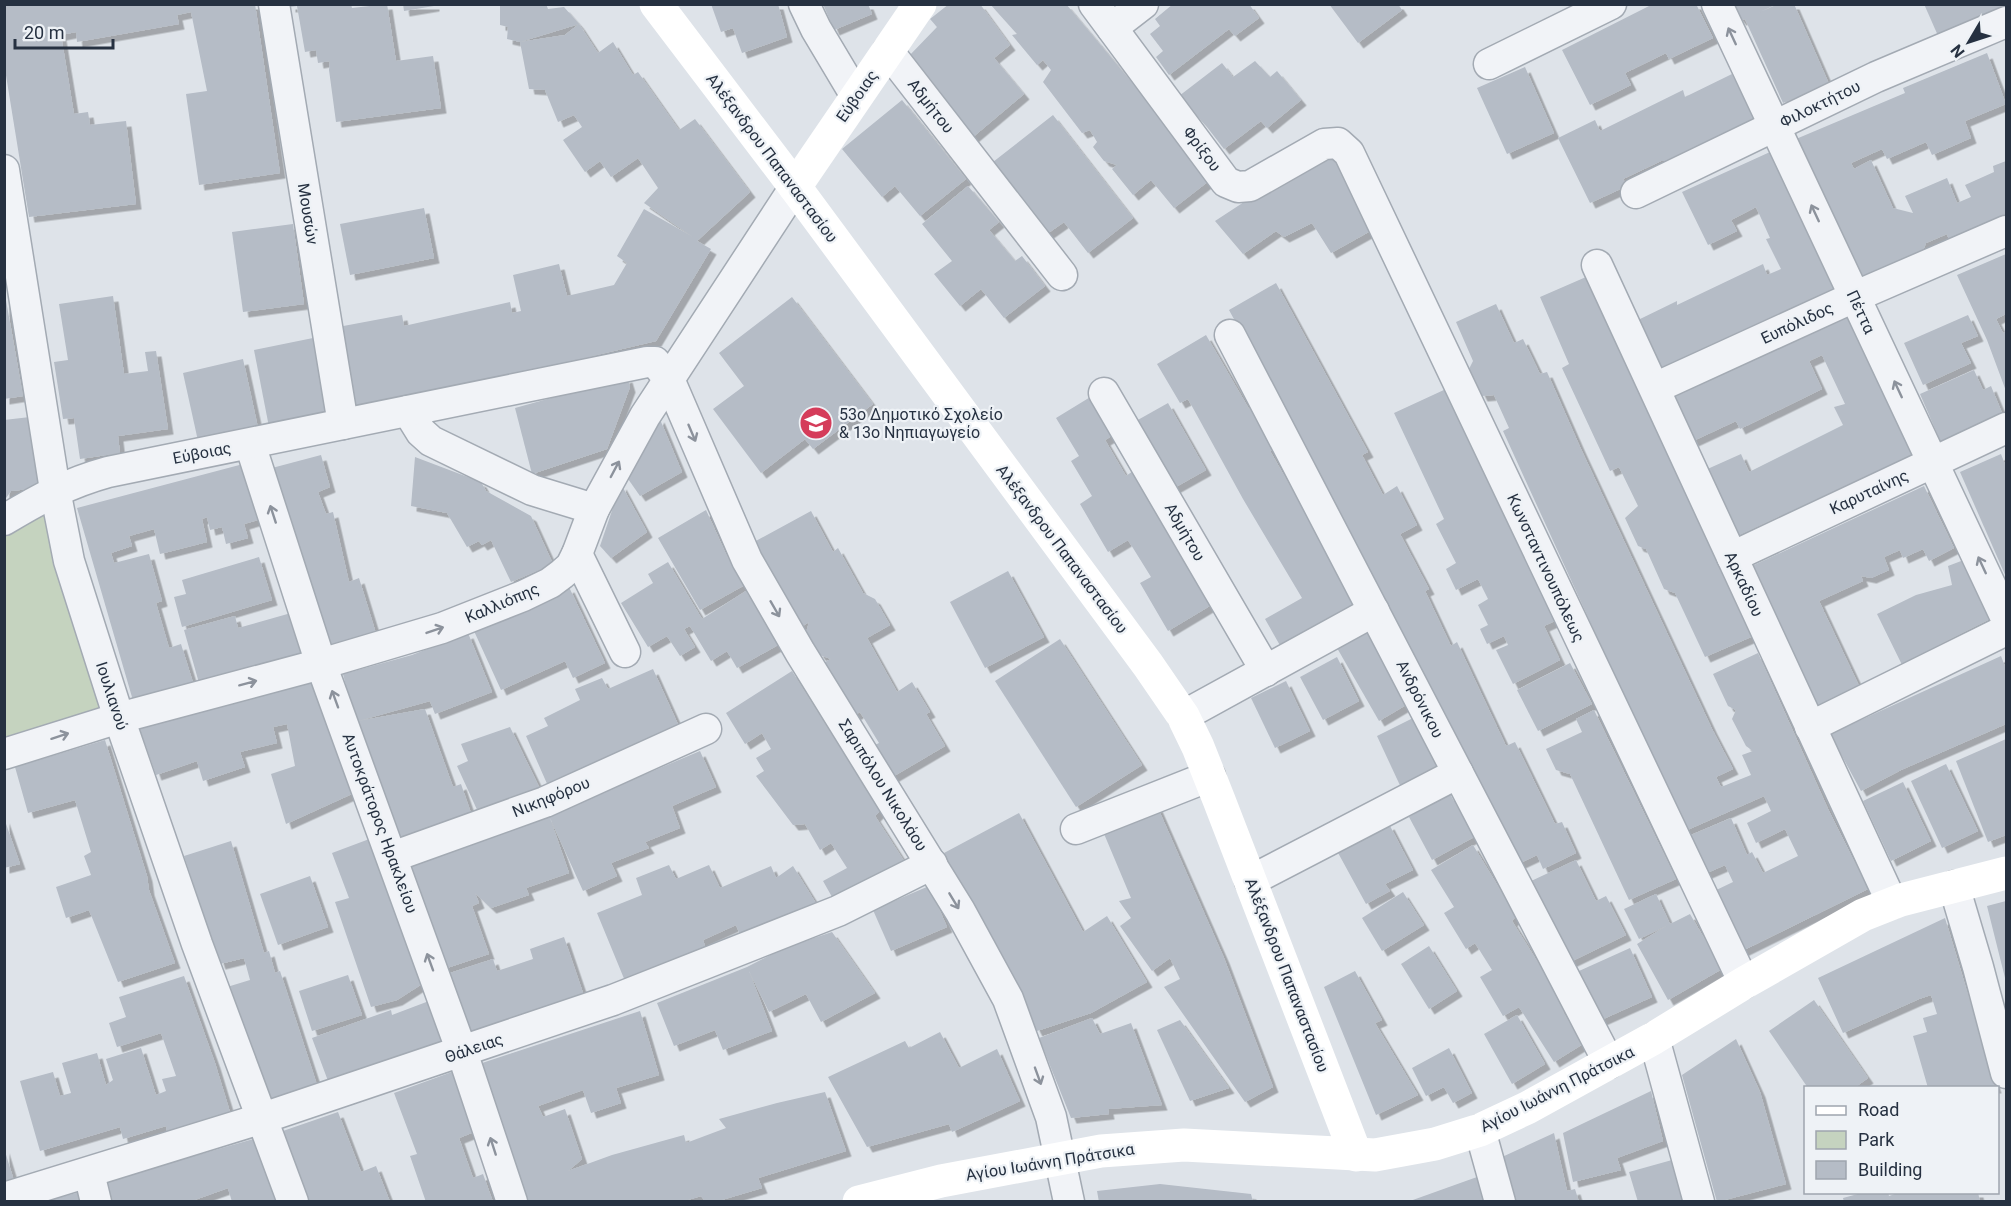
<svg xmlns="http://www.w3.org/2000/svg" width="2011" height="1206" viewBox="0 0 2011 1206" font-family="Roboto,sans-serif">
	<style>
		.green { fill: #c5d3bf }
		.building { fill: #b5bcc6; fill-rule: evenodd; filter: url(#shadow) }
		.lines { fill: none; stroke-linecap: round; stroke-linejoin: round }
		.minor-casing { stroke: #a3aab3; stroke-width: 33 }
		.minor { stroke: #f1f3f7; stroke-width: 30 }
		.secondary { stroke: #fff; stroke-width: 33 }
		.oneway { stroke: #8c929c }
		.labels { text-anchor: middle; dominant-baseline: central; stroke-width: 4.5; stroke-linejoin: round; paint-order: stroke }
		.street-label { font-size: 16px; fill: #263141; stroke: #eef2f6 }
		.poi-label { font-size: 16px; fill: #263141; stroke: #eef2f6; text-anchor: start }
	</style>
	<defs>
		<filter id="shadow"><feDropShadow dx="5.5" dy="5.5" stdDeviation="0" flood-color="#0004"/></filter>
	</defs>
	<rect width="100%" height="100%" fill="#dee3e9"/>
	<polygon class="green" points="44,509 108,714 5,745 5,534"/>
	<g class="building">
		<polygon points="4,4 255,4 280,173 199,185 186,94 207,91 191,12 177,15 179,24 77,42 76,32 61,35 74,114 88,112 90,125 126,121 136,204 29,217 4,63"/>
		<polygon points="290,4 351,4 352,8 387,4 396,61 433,56 441,108 336,122 329,70 330,61 318,63 316,50 305,52 297,6 290,7"/>
		<polygon points="403,4 434,4 434,6 404,11"/>
		<path d="M500,4H546L548,9L564,7L579,24L598,53L613,42L633,75L638,72L679,130L695,119L750,192L697,241L711,249L656,341L525,372L353,406L338,327L402,315L404,326L510,302L512,313L521,311L513,275L559,264L567,296L614,285L627,263L617,256L644,209L693,237L644,203L658,188L638,158L611,177L600,161L585,172L563,140L582,127L574,115L558,122L545,90L529,89L520,42L507,39L508,27L500,25ZM579,24L565,35L520,42Z"/>
		<polygon points="711,4 778,4 787,37 742,53 733,28 721,32"/>
		<polygon points="823,4 868,4 872,14 834,30"/>
		<polygon points="949,4 980,4 1010,45 994,58 1024,94 973,137 908,57 937,27 930,19"/>
		<polygon points="990,4 1066,4 1139,91 1210,180 1174,208 1151,180 1133,195 1112,169 1117,165 1104,161 1093,147 1097,142 1090,130 1082,133 1043,82 1051,70 1043,60 1037,65 1012,35 1017,34"/>
		<polygon points="1173,4 1249,4 1259,18 1235,36 1229,29 1169,75 1156,57 1163,51 1150,34 1160,26 1155,19"/>
		<polygon points="1329,4 1398,4 1402,10 1358,43"/>
		<polygon points="1653,4 1696,4 1713,38 1669,59 1666,53 1625,73 1631,85 1590,105 1562,50"/>
		<polygon points="1778,4 1794,4 1829,84 1783,103 1745,19 1741,20 1729,5 1775,5 1758,13"/>
		<polygon points="1924,4 2006,4 2006,11 1939,38"/>
		<polygon points="1987,53 2006,104 1965,121 1971,138 1932,155 1926,142 1887,159 1882,149 1851,163 1854,169 1871,160 1893,208 1913,213 1905,196 1947,178 1957,203 1971,197 1965,185 1994,172 1993,166 2006,161 2006,220 1950,243 1947,234 1926,243 1922,253 1862,279 1796,139 1905,93 1903,88"/>
		<polygon points="1255,61 1270,77 1277,71 1301,100 1267,128 1261,121 1224,149 1207,127 1179,96 1222,63 1233,77"/>
		<polygon points="1525,67 1554,133 1507,154 1477,88"/>
		<polygon points="1732,74 1756,122 1675,161 1661,161 1623,179 1627,186 1590,203 1558,138 1595,120 1600,131 1683,90 1685,97"/>
		<polygon points="902,100 966,179 920,216 895,186 882,197 842,149"/>
		<polygon points="1053,115 1133,218 1088,253 1064,222 1047,234 993,162"/>
		<polygon points="1770,152 1837,291 1663,370 1638,320 1677,301 1677,305 1763,264 1767,275 1781,269 1766,239 1770,238 1756,207 1731,220 1737,231 1708,245 1682,192"/>
		<polygon points="1336,154 1374,229 1331,253 1312,223 1284,237 1276,231 1243,254 1215,221 1273,183"/>
		<polygon points="968,186 999,222 989,230 1015,261 1022,256 1045,286 1004,318 981,289 960,306 934,274 952,261 922,224"/>
		<polygon points="424,208 434,258 350,275 340,224"/>
		<polygon points="293,224 304,304 243,312 232,232"/>
		<polygon points="2006,254 2006,314 1996,319 2003,333 2006,332 2006,391 1987,340 1957,275"/>
		<polygon points="1586,277 1751,637 1705,657 1675,593 1664,589 1646,549 1638,546 1625,518 1638,506 1619,467 1610,471 1562,368 1569,364 1540,297"/>
		<polygon points="1276,283 1368,452 1362,455 1383,495 1397,486 1417,525 1400,534 1429,589 1425,591 1451,646 1457,642 1506,746 1515,742 1555,824 1562,822 1576,853 1543,869 1537,855 1518,864 1362,554 1229,310"/>
		<polygon points="4,289 23,396 4,399"/>
		<polygon points="113,296 124,374 148,371 145,352 156,351 168,429 118,436 120,453 80,459 74,418 63,419 54,362 68,360 59,304"/>
		<polygon points="792,297 873,404 813,449 805,439 761,473 713,409 744,386 719,353"/>
		<polygon points="1496,304 1514,343 1523,339 1540,374 1547,372 1580,447 1712,729 1733,769 1716,777 1721,787 1751,775 1742,755 1753,751 1746,746 1732,719 1736,710 1728,706 1713,674 1758,653 1828,809 1868,889 1740,952 1710,893 1733,882 1725,865 1700,876 1684,838 1731,818 1747,855 1752,852 1763,873 1798,856 1785,829 1756,843 1747,823 1771,811 1764,796 1685,831 1630,715 1613,672 1503,431 1509,428 1494,395 1482,396 1469,369 1473,361 1456,322"/>
		<polygon points="1848,311 1913,454 1827,496 1785,523 1782,515 1735,537 1703,471 1741,454 1749,472 1843,425 1834,407 1845,404 1822,355 1809,361 1822,389 1740,429 1736,421 1693,441 1672,397"/>
		<polygon points="1968,315 1978,336 1961,343 1971,363 1923,385 1904,343"/>
		<polygon points="1206,335 1249,409 1256,406 1278,447 1270,451 1340,573 1337,575 1355,607 1282,649 1265,619 1302,598 1243,499 1188,399 1180,403 1157,364"/>
		<polygon points="313,338 328,415 269,427 254,350"/>
		<polygon points="243,359 258,428 198,441 183,373"/>
		<polygon points="1974,370 1983,390 1991,386 2004,418 1942,445 1920,394"/>
		<polygon points="627,377 630,387 607,449 532,474 515,408"/>
		<polygon points="1446,389 1559,619 1544,626 1560,660 1513,684 1496,650 1508,645 1504,636 1487,644 1480,629 1488,625 1478,605 1488,599 1478,579 1456,590 1446,569 1456,563 1436,524 1444,519 1394,413"/>
		<polygon points="1092,396 1115,434 1105,440 1126,476 1133,471 1213,604 1168,631 1140,583 1151,577 1128,540 1108,552 1080,504 1092,496 1071,461 1079,456 1056,418"/>
		<polygon points="1168,403 1206,470 1174,488 1136,421"/>
		<polygon points="30,417 38,488 11,491 4,501 4,420"/>
		<polygon points="659,417 682,472 640,496 626,476"/>
		<polygon points="2001,454 2006,467 2006,577 1960,472"/>
		<polygon points="321,455 330,487 318,492 326,514 333,512 349,582 359,578 378,640 331,655 292,523 272,468"/>
		<polygon points="415,457 481,482 486,491 531,516 553,564 511,582 491,540 482,545 479,541 467,547 447,513 411,506"/>
		<polygon points="247,463 261,519 244,524 248,538 226,544 222,527 210,530 207,517 202,519 207,542 160,554 154,529 129,536 132,546 111,553 114,563 149,554 162,601 156,603 169,648 181,644 194,686 134,704 77,508"/>
		<polygon points="621,484 647,532 611,558 600,546"/>
		<polygon points="1924,486 1954,548 1929,561 1923,549 1903,558 1900,550 1884,557 1889,570 1871,578 1861,576 1863,581 1819,601 1860,688 1817,708 1750,567"/>
		<polygon points="706,510 726,554 743,586 700,610 658,538"/>
		<polygon points="811,511 833,552 838,548 863,593 875,599 890,625 867,638 897,692 912,682 930,712 926,714 945,746 889,779 871,747 879,743 860,712 851,717 821,664 831,659 820,655 806,633 809,622 801,627 754,542"/>
		<polygon points="259,557 272,600 182,627 174,597 186,594 182,580"/>
		<polygon points="1969,558 1996,616 1940,644 1944,653 1905,671 1877,614 1916,595 1952,585 1948,566"/>
		<polygon points="668,562 702,619 746,591 778,645 737,668 727,651 711,661 690,626 684,629 695,647 680,656 667,636 648,647 621,603 653,583 648,574"/>
		<polygon points="1008,571 1044,637 985,668 950,602"/>
		<polygon points="569,587 605,663 573,678 565,661 501,690 474,631"/>
		<polygon points="291,613 302,654 199,683 184,630 235,616 238,628"/>
		<polygon points="1364,622 1411,702 1379,721 1333,641"/>
		<polygon points="468,633 492,692 435,714 430,701 358,721 425,709 453,787 461,784 473,819 400,844 355,722 343,674 412,655"/>
		<polygon points="1060,639 1142,765 1076,807 995,681"/>
		<polygon points="2001,656 2006,669 2006,724 1901,770 1861,791 1830,734"/>
		<polygon points="1337,657 1359,701 1323,720 1300,677"/>
		<polygon points="1570,663 1592,704 1538,731 1517,690"/>
		<polygon points="653,669 681,731 548,786 526,736 548,726 544,718 580,700 575,689 602,678 608,689"/>
		<polygon points="792,671 830,732 863,781 880,811 875,816 906,864 836,904 823,881 847,868 831,843 820,850 805,824 793,825 756,776 764,771 756,758 771,749 762,733 745,744 726,713"/>
		<polygon points="316,679 354,793 286,824 271,774 295,766 287,724 273,727 277,743 240,752 245,767 203,781 197,761 156,775 139,727"/>
		<polygon points="1286,681 1310,731 1275,748 1251,698"/>
		<polygon points="1594,710 1676,879 1629,900 1570,774 1556,770 1546,749 1582,732 1576,719"/>
		<polygon points="1415,717 1442,776 1404,794 1377,736"/>
		<polygon points="510,727 542,793 479,814 457,766 468,761 461,744"/>
		<polygon points="2006,739 2006,835 1988,842 1956,761"/>
		<polygon points="105,740 147,876 149,890 175,963 118,982 89,910 66,918 56,887 91,875 84,856 91,852 75,800 28,813 15,767"/>
		<polygon points="700,751 716,787 672,806 680,828 645,842 649,848 611,863 617,876 583,891 550,818 569,873 526,888 529,895 491,908 475,893 479,903 472,906 489,954 444,969 407,865 549,815"/>
		<polygon points="1946,764 1978,831 1942,848 1911,781"/>
		<polygon points="1903,782 1931,841 1891,861 1863,801"/>
		<polygon points="1450,794 1474,837 1432,860 1409,817"/>
		<polygon points="1157,806 1224,958 1273,1087 1245,1102 1164,987 1180,979 1170,958 1152,971 1120,926 1131,918 1119,901 1131,898 1102,829"/>
		<polygon points="1019,813 1083,932 1107,916 1147,982 1091,1013 1037,1031 944,853"/>
		<polygon points="4,818 20,864 4,868"/>
		<polygon points="1389,824 1413,870 1385,884 1390,891 1366,904 1337,851"/>
		<polygon points="372,838 422,984 397,1000 371,1007 335,902 349,898 332,853"/>
		<polygon points="231,841 264,953 269,951 275,973 280,971 319,1091 266,1108 227,987 250,980 244,958 220,964 184,856"/>
		<polygon points="1473,845 1516,916 1512,921 1565,1006 1563,1012 1583,1044 1554,1062 1519,1007 1503,1016 1480,977 1492,970 1475,943 1466,949 1444,913 1454,907 1431,870"/>
		<polygon points="1576,860 1596,901 1606,896 1626,935 1568,963 1529,882"/>
		<polygon points="669,865 676,879 709,865 720,888 771,866 776,878 793,866 817,905 742,939 736,925 703,940 707,952 625,981 597,913 642,895 636,878"/>
		<polygon points="310,876 328,927 278,945 260,894"/>
		<polygon points="929,886 947,927 891,951 873,910"/>
		<polygon points="1403,892 1424,925 1382,951 1362,918"/>
		<polygon points="1656,894 1670,924 1690,914 1722,969 1668,1000 1637,944 1668,925 1639,939 1624,909"/>
		<polygon points="2006,901 2006,982 1987,906"/>
		<polygon points="1945,918 1996,1088 1928,1088 1913,1036 1927,1032 1923,1018 1937,1014 1931,995 1919,999 1843,1033 1818,978"/>
		<polygon points="832,932 875,993 821,1022 806,994 769,1012 749,971 772,1031 723,1050 715,1030 674,1046 657,1003 747,967 784,948"/>
		<polygon points="564,937 584,996 467,1036 447,974 493,959 497,971 533,959 530,949"/>
		<polygon points="1429,946 1457,991 1429,1009 1401,964"/>
		<polygon points="1630,948 1652,997 1601,1020 1579,971"/>
		<polygon points="1355,971 1382,1020 1375,1023 1418,1095 1376,1115 1324,987"/>
		<polygon points="348,975 362,1015 312,1031 299,991"/>
		<polygon points="184,976 215,1063 230,1112 167,1131 166,1126 123,1139 120,1127 40,1151 20,1081 53,1072 60,1096 71,1093 62,1063 97,1053 106,1085 113,1080 106,1059 141,1048 156,1095 166,1091 162,1079 176,1076 161,1033 117,1047 109,1023 126,1017 119,997"/>
		<polygon points="1814,1000 1868,1078 1854,1088 1808,1088 1769,1031"/>
		<polygon points="429,1001 443,1042 328,1081 312,1038 391,1010 392,1015"/>
		<polygon points="640,1011 659,1075 616,1088 621,1103 591,1113 583,1090 538,1106 543,1117 565,1109 582,1159 568,1171 612,1155 684,1135 686,1143 726,1128 719,1119 777,1103 825,1092 846,1151 758,1178 762,1188 715,1202 706,1202 701,1196 681,1202 524,1202 476,1065"/>
		<polygon points="1517,1015 1545,1064 1512,1084 1484,1034"/>
		<polygon points="1092,1018 1100,1034 1131,1023 1162,1105 1108,1109 1109,1114 1071,1118 1039,1038"/>
		<polygon points="1180,1020 1229,1088 1190,1101 1157,1030"/>
		<polygon points="940,1032 959,1068 997,1049 1020,1101 952,1132 949,1124 867,1147 828,1077 905,1041 909,1048"/>
		<polygon points="1736,1039 1760,1092 1786,1184 1717,1202 1682,1075"/>
		<polygon points="1449,1048 1472,1093 1453,1103 1444,1087 1426,1096 1412,1068"/>
		<polygon points="452,1072 474,1132 459,1138 473,1178 483,1174 493,1202 426,1202 410,1156 417,1154 394,1093"/>
		<polygon points="1651,1091 1663,1141 1617,1158 1621,1170 1573,1182 1563,1133"/>
		<polygon points="338,1112 361,1172 376,1166 390,1202 305,1202 280,1132"/>
		<polygon points="1554,1133 1567,1191 1575,1189 1579,1202 1515,1202 1502,1157"/>
		<polygon points="260,1137 281,1202 232,1202 228,1188 189,1202 109,1202 104,1182"/>
		<polygon points="4,1148 14,1181 4,1184"/>
		<polygon points="1672,1160 1684,1202 1638,1202 1629,1172"/>
		<polygon points="1477,1177 1486,1202 1410,1202 1410,1201"/>
		<polygon points="1160,1184 1251,1194 1253,1202 1099,1202 1097,1191"/>
		<polygon points="80,1192 83,1202 47,1202 46,1201"/>
		<polygon points="1865,1192 1888,1192 1889,1196 1901,1192 1978,1192 1980,1202 1844,1202 1843,1198"/>
	</g>
	<g class="lines">
		<g class="minor-casing">
			<g id="minor">
				<polyline points="274,4 343,424"/>
				<polyline points="804,4 816,29 856,96"/>
				<polyline points="1094,4 1226,182 1238,187 1250,186 1324,144 1338,143 1349,153 1744,983"/>
				<polyline points="1717,4 2006,618"/>
				<polyline points="1112,28 1143,4"/>
				<polyline points="888,51 1062,275"/>
				<polyline points="1489,64 1611,4"/>
				<polyline points="4,170 55,490 69,561 119,718 197,944 293,1202"/>
				<polyline points="1636,193 1876,77 2006,22"/>
				<polyline points="1597,265 1892,903"/>
				<polyline points="1230,335 1609,1063"/>
				<polyline points="1655,388 1854,297 2006,231"/>
				<polyline points="1104,393 1266,671"/>
				<polyline points="408,411 421,432 431,441 532,490 594,509"/>
				<polyline points="250,444 321,664 462,1052 512,1202"/>
				<path d="M4,520C39,499 68,483 108,472L647,362H655L669,379L747,560L800,652L960,911L1008,999L1051,1117L1069,1202"/>
				<polyline points="577,554 625,652"/>
				<polyline points="1732,557 2006,428"/>
				<polyline points="1183,716 1374,611"/>
				<polyline points="1810,727 2006,630"/>
				<polyline points="4,754 119,718 321,664 442,628 523,596 550,583 562,574 571,566 577,554 594,509 645,416 795,187"/>
				<polyline points="1076,829 1210,776"/>
				<polyline points="392,857 545,802 706,729"/>
				<polyline points="1250,881 1458,773"/>
				<polyline points="1954,886 1978,967 2006,1073"/>
				<polyline points="1654,1038 1699,1202"/>
				<polyline points="1480,1130 1500,1202"/>
				<polyline points="89,1173 96,1202"/>
				<polyline points="4,1198 263,1118 613,1000 838,911 932,864"/>
			</g>
		</g>
		<use href="#minor" class="minor"/>
		<g class="secondary">
			<polyline points="656,4 795,187 1148,665 1183,716 1198,747 1219,800 1356,1155"/>
			<polyline points="795,187 920,4"/>
			<polyline points="859,1202 941,1181 1101,1151 1184,1145 1375,1155 1435,1144 1480,1130 1527,1108 1654,1038 1744,983 1863,915 1901,900 2006,873"/>
		</g>
	</g>
	<defs><path id="oneway-shaft" d="M-6 0H5M1.5-3L5.5 0L1.5 3" fill="none" stroke-width="1.6" stroke-linecap="round" stroke-linejoin="round" transform="scale(1.5)"/></defs>
	<g class="oneway">
		<use href="#oneway-shaft" transform="translate(1732 36) rotate(-115)"/>
		<use href="#oneway-shaft" transform="translate(1815 213) rotate(-115)"/>
		<use href="#oneway-shaft" transform="translate(1898 389) rotate(-115)"/>
		<use href="#oneway-shaft" transform="translate(692 433) rotate(67)"/>
		<use href="#oneway-shaft" transform="translate(615 469) rotate(-62)"/>
		<use href="#oneway-shaft" transform="translate(273 514) rotate(-108)"/>
		<use href="#oneway-shaft" transform="translate(1982 565) rotate(-115)"/>
		<use href="#oneway-shaft" transform="translate(775 609) rotate(60)"/>
		<use href="#oneway-shaft" transform="translate(435 630) rotate(-19)"/>
		<use href="#oneway-shaft" transform="translate(248 683) rotate(-15)"/>
		<use href="#oneway-shaft" transform="translate(335 699) rotate(-110)"/>
		<use href="#oneway-shaft" transform="translate(60 736) rotate(-18)"/>
		<use href="#oneway-shaft" transform="translate(954 901) rotate(59)"/>
		<use href="#oneway-shaft" transform="translate(430 962) rotate(-110)"/>
		<use href="#oneway-shaft" transform="translate(1038 1076) rotate(70)"/>
		<use href="#oneway-shaft" transform="translate(493 1146) rotate(-108)"/>
	</g>
	<defs>
		<g id="school-disc" transform="scale(1.725)"><circle r="9.5" fill="#d53c5a" stroke="#eef2f6"/><path d="M0-5L7-2L0 1L-7-2ZM-4 1L0 2.5L4 1V4Q0 6-4 4Z" fill="#fff"/></g>
	</defs>
	<g fill-rule="evenodd">
		<use href="#school-disc" x="816" y="423"/>
	</g>
	<g class="labels">
		<g class="street-label">
			<text transform="translate(857 96) rotate(-55)">Εύβοιας</text>
			<text transform="translate(1820 104) rotate(-26)">Φιλοκτήτου</text>
			<text transform="translate(931 106) rotate(52)">Αδμήτου</text>
			<text transform="translate(1202 149) rotate(53)">Φρίξου</text>
			<text transform="translate(772 158) rotate(53)">Αλέξανδρου Παπαναστασίου</text>
			<text transform="translate(308 214) rotate(81)">Μουσών</text>
			<text transform="translate(1861 312) rotate(65)">Πέττα</text>
			<text transform="translate(1797 323) rotate(-25)">Ευπόλιδος</text>
			<text transform="translate(202 453) rotate(-11)">Εύβοιας</text>
			<text transform="translate(1869 492) rotate(-25)">Καρυταίνης</text>
			<text transform="translate(1185 532) rotate(60)">Αδμήτου</text>
			<text transform="translate(1062 549) rotate(53)">Αλέξανδρου Παπαναστασίου</text>
			<text transform="translate(1546 568) rotate(65)">Κωνσταντινουπόλεως</text>
			<text transform="translate(1744 584) rotate(65)">Αρκαδίου</text>
			<text transform="translate(502 603) rotate(-23)">Καλλιόπης</text>
			<text transform="translate(112 696) rotate(72)">Ιουλιανού</text>
			<text transform="translate(1420 699) rotate(63)">Ανδρόνικου</text>
			<text transform="translate(883 785) rotate(58)">Σαριπόλου Νικολάου</text>
			<text transform="translate(551 797) rotate(-22)">Νικηφόρου</text>
			<text transform="translate(380 823) rotate(70)">Αυτοκράτορος Ηρακλείου</text>
			<text transform="translate(1287 975) rotate(69)">Αλέξανδρου Παπαναστασίου</text>
			<text transform="translate(474 1048) rotate(-19)">Θάλειας</text>
			<text transform="translate(1557 1089) rotate(-27)">Αγίου Ιωάννη Πράτσικα</text>
			<text transform="translate(1050 1162) rotate(-9)">Αγίου Ιωάννη Πράτσικα</text>
		</g>
		<g class="poi-label">
			<text x="839" y="414">53ο Δημοτικό Σχολείο<tspan x="839" dy="18">&amp; 13ο Νηπιαγωγείο</tspan></text>
		</g>
	</g>
	<rect width="2011" height="1206" fill="none" stroke="#263141" stroke-width="12"/>
	<rect x="1804" y="1086" width="195" height="108" fill="#eef2f6" stroke="#9ea5ae" stroke-width="1.5"/>
	<rect x="1816" y="1106" width="30" height="9" fill="#ffffff" stroke="#9ea5ae" stroke-width="1.5"/>
	<text x="1858" y="1116" font-size="18" fill="#263141">Road</text>
	<rect x="1816" y="1131" width="30" height="18" fill="#c5d3bf" stroke="#9ea5ae" stroke-width="1.5"/>
	<text x="1858" y="1146" font-size="18" fill="#263141">Park</text>
	<rect x="1816" y="1161" width="30" height="18" fill="#b5bcc6" stroke="#9ea5ae" stroke-width="1.5"/>
	<text x="1858" y="1176" font-size="18" fill="#263141">Building</text>
	<g transform="translate(1969 42) rotate(231)" stroke="#eef2f6" stroke-width="4.5" paint-order="stroke">
	<path d="M0-4.5L10 22L0 15L-10 22Z" fill="#263141"/>
	<text y="-9" font-size="16" font-weight="bold" text-anchor="middle" fill="#263141">N</text>
	</g>
	<path d="M15 39v9h98v-9" fill="none" stroke="#263141" stroke-width="3"/>
	<text x="24" y="39" font-size="18" fill="#263141" stroke="#eef2f6" stroke-width="4.5" paint-order="stroke">20 m</text>
</svg>
